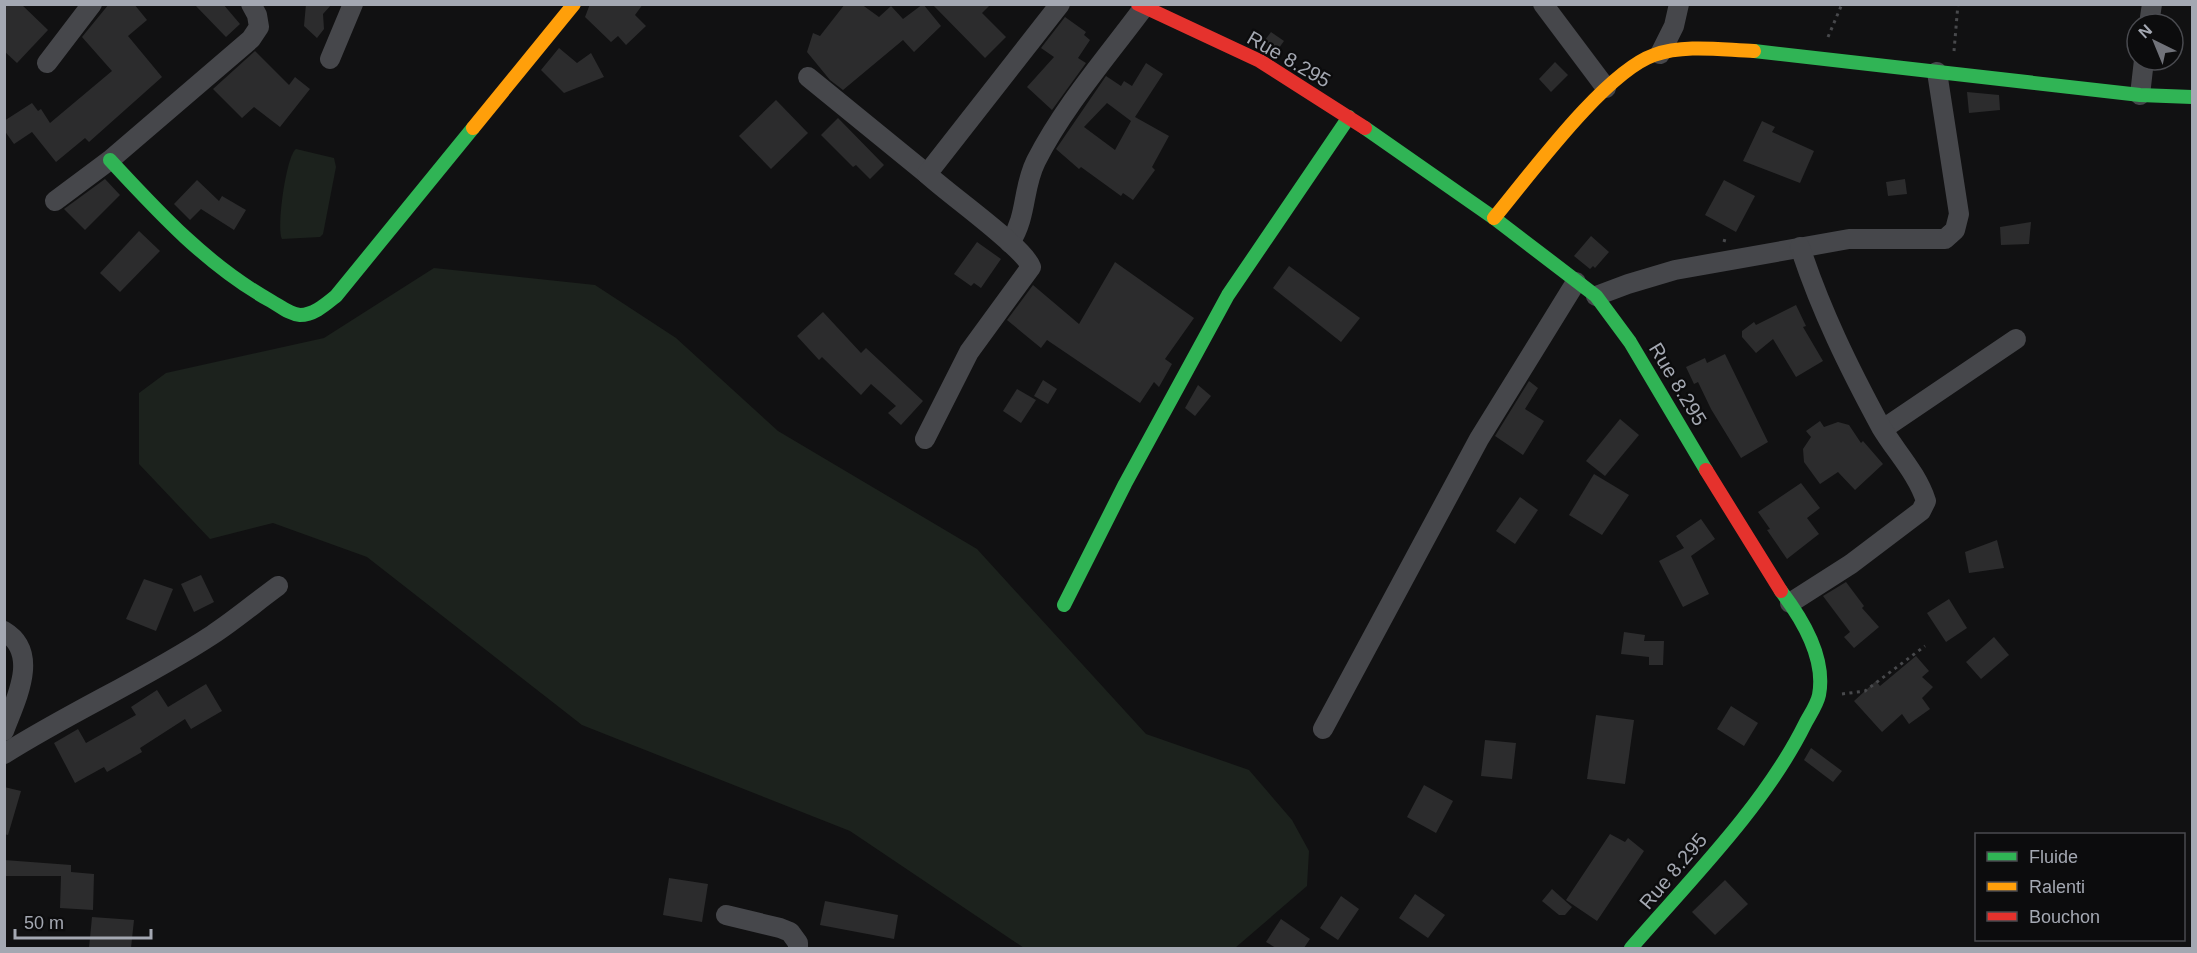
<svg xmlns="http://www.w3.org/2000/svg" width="2197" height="953" viewBox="0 0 2197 953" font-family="Helvetica,sans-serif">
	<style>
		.green { fill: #1c221d }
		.building { fill: #2c2c2d; fill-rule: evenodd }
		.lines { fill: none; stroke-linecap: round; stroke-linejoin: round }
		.path { stroke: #48494c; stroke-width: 3; stroke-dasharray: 3 4.5; stroke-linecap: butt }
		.street { stroke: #46474b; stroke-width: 20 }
		.fast { stroke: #30b455; stroke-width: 14 }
		.slow { stroke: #ff9f0a; stroke-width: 14 }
		.jam { stroke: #e5322d; stroke-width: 14 }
		.labels { text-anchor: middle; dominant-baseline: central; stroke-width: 4.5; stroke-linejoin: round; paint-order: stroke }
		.street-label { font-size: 20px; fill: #a4a8b2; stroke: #0c0c0d }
	</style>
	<rect width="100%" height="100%" fill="#111112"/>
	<g class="green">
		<path d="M296,149L334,158L336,167L323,234L320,237L282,239C276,229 286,156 296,149Z"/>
		<polygon points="434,268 595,285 676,338 778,431 977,549 1146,734 1249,770 1292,820 1309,851 1307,886 1235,948 1024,948 850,831 582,725 367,557 273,523 210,539 139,464 139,393 166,373 324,338"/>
	</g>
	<g class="building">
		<polygon points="4,4 21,4 48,30 17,63 4,51"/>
		<polygon points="109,4 134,4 147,20 128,36 162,77 89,142 85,138 56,162 32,132 14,144 4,130 4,121 32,103 38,111 41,109 50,123 112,71 82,37"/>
		<polygon points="194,4 223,4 240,24 226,37"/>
		<polygon points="306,4 332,4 323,14 324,29 317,38 304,26"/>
		<polygon points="590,4 643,4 635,15 646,26 626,45 618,36 611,42 585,17"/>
		<polygon points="845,4 861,4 879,17 891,6 903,19 923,4 941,26 914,52 903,40 843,90 830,80 807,52 813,33 820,36"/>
		<polygon points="932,4 991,4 982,13 1006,37 985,58"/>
		<polygon points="1065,17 1086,32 1084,35 1090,40 1078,58 1086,63 1052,110 1027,87 1054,57 1041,48"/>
		<polygon points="1271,32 1284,41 1276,52 1262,44"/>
		<polygon points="559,48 577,63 591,53 604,77 564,93 541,70"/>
		<polygon points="255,51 289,85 295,77 310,89 280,127 254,107 242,118 213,89"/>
		<polygon points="1555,62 1568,75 1551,92 1539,79"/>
		<path d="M1146,63L1163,74L1135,117L1169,136L1152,167L1155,170L1133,200L1123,193L1121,196L1081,167L1079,169L1056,149L1106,76L1121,86L1124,81L1132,86ZM1107,103L1131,121L1115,150L1084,127Z"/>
		<polygon points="1967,92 1999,95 2000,110 1969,113"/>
		<polygon points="776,100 808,133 771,169 739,136"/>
		<polygon points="838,118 884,165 870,179 856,165 853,167 821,135"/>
		<polygon points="1762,121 1775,127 1772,132 1814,151 1800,183 1743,161"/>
		<polygon points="105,179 120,195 85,230 64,209"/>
		<polygon points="1905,179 1907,194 1888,196 1886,182"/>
		<polygon points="197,180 219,201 222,196 246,210 234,230 201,209 190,220 174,204"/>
		<polygon points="1724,180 1755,196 1736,232 1705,215"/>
		<polygon points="2031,222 2029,244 2001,245 2000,227"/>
		<polygon points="139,231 160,251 120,292 100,273"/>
		<polygon points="1591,236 1609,252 1595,268 1593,266 1590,269 1574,256"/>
		<polygon points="977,242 1001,259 981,288 974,283 971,286 954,274"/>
		<polygon points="1115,262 1194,318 1165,359 1172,364 1159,387 1154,382 1140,403 1047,340 1041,348 1007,320 1033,285 1079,324"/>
		<polygon points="1289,266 1360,318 1341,342 1273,288"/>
		<polygon points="1796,305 1806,326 1803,327 1823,361 1796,377 1773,339 1756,353 1742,337 1742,331 1754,322 1756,325"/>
		<polygon points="823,312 861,353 866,348 923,401 901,425 888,413 896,406 871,384 861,395 822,357 819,360 797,336"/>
		<polygon points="1725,354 1768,442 1741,458 1711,409 1698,382 1694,384 1686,367 1705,358 1707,363"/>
		<polygon points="1043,380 1057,389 1048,404 1034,396"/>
		<polygon points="1529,381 1538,388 1525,409 1544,421 1523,455 1495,436"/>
		<polygon points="1198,385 1211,396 1195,416 1185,408"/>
		<polygon points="1017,389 1036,400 1021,423 1003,411"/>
		<polygon points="1620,419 1639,435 1605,476 1586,461"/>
		<polygon points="1820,421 1824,427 1838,422 1849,425 1861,443 1863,441 1883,464 1855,490 1838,472 1820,484 1804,462 1803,449 1811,437 1806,431"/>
		<polygon points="1594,474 1629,495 1602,535 1569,515"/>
		<polygon points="1801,483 1820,508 1807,518 1819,534 1787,559 1767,530 1770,529 1758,512"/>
		<polygon points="1520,497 1538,510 1515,544 1496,531"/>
		<polygon points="1701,519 1715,539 1691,556 1709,594 1683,607 1659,561 1684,548 1676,536"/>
		<polygon points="1997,540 2004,568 1969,573 1965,552"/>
		<polygon points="201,575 214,602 194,612 181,584"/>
		<polygon points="144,579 173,589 156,631 126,619"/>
		<polygon points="1846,582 1864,606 1862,608 1879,627 1854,648 1844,637 1850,632 1823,596"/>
		<polygon points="1949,599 1967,628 1946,642 1927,613"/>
		<polygon points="1624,632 1645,635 1644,641 1664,641 1663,665 1649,665 1649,657 1621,654"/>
		<polygon points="1994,637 2009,655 1981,679 1966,662"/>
		<polygon points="1916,656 1929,671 1922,677 1933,687 1922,698 1930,709 1909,724 1902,714 1882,732 1854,701 1876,681 1880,686"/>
		<polygon points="206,684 222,711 191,729 185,719 140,748 142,752 107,772 104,767 75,783 54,743 78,729 86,743 136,715 131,707 157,690 168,707"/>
		<polygon points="1731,706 1758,723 1744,746 1717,729"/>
		<polygon points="1596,715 1634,720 1625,784 1587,779"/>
		<polygon points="1485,740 1516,743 1512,779 1481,776"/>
		<polygon points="1811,748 1842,771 1833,782 1804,760"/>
		<polygon points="1424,785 1453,801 1436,833 1407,817"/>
		<polygon points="4,787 21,791 8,835 4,834"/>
		<polygon points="1610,834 1625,842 1628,838 1644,851 1597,921 1566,900"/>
		<polygon points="4,860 71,865 71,872 94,874 93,910 60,908 61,876 4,876"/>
		<polygon points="669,878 708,884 702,922 663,915"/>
		<polygon points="1725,880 1748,904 1715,935 1692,912"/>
		<polygon points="1552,889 1572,907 1565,915 1559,915 1542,901"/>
		<polygon points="1415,894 1445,915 1428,938 1399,918"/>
		<polygon points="1341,896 1359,909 1338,940 1320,928"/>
		<polygon points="825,901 898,915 894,939 820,925"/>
		<polygon points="92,917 134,920 131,948 89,948"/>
		<polygon points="1281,919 1310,939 1304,948 1276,948 1266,942"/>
	</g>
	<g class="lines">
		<g class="path">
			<polyline points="1828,37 1842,4"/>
			<polyline points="1954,51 1958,4"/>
			<polyline points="1724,242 1726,235"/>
			<polyline points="1842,694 1865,691 1925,646"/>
		</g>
		<g class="street">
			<polyline points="1543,4 1606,88"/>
			<polyline points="2149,24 2152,4"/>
			<polyline points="1660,54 1674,26 1679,4"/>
			<polyline points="330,59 353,4"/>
			<polyline points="47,63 92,4"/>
			<polyline points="808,77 927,174"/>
			<polyline points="2140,95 2144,60"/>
			<polyline points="55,201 110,160 251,39 259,27 257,15 251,4"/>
			<path d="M1010,243C1028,214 1022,189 1036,161C1064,106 1107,57 1144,7"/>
			<polyline points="1596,296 1628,284 1675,270 1849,239 1945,239 1955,230 1959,214 1937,72"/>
			<polyline points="1883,429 2016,339"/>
			<path d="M925,439L969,352L1031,267C1024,247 948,194 927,174L1060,4"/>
			<path d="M1790,603L1851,564L1921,511L1926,501C1917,473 1896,452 1881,427C1849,368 1821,311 1800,247"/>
			<path d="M4,631C41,653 15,701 4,731"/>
			<polyline points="1323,729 1479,439 1576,282"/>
			<path d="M4,754C72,711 145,679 212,635C235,620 256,602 278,586"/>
			<polyline points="726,915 780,928 790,932 798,943 798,948"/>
		</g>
		<g class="fast">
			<polyline points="1754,51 2140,95 2192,97"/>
			<polyline points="1365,128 1494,218 1596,296 1630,342 1706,470"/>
			<path d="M110,160C159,213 208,266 271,301C280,306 289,314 300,315C314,315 326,304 336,296L473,128"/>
			<polyline points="1064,605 1125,484 1228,295 1349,117"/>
			<path d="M1631,948C1690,880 1765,805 1805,724C1809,716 1817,705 1819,695C1826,658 1803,620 1781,591"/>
		</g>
		<g class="slow">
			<polyline points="473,128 574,4"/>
			<path d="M1494,218C1529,176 1605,72 1654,55C1685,44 1722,50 1754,51"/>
		</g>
		<g class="jam">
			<polyline points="1138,4 1260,61 1365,128"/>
			<polyline points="1706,470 1781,591"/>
		</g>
	</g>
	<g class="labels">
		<g class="street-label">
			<text transform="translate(1289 59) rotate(30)">Rue 8.295</text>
			<text transform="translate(1678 384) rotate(59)">Rue 8.295</text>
			<text transform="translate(1673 871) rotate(-50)">Rue 8.295</text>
		</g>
	</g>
	<rect width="2197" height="953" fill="none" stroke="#a4a8b2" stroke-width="12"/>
	<rect x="1975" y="833" width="210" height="108" fill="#0c0c0d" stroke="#494a4f" stroke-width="1.5"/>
	<rect x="1987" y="852" width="30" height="9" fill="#30b455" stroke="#494a4f" stroke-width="1.5"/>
	<text x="2029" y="863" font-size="18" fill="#a4a8b2">Fluide</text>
	<rect x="1987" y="882" width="30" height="9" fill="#ff9f0a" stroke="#494a4f" stroke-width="1.5"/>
	<text x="2029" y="893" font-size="18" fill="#a4a8b2">Ralenti</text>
	<rect x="1987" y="912" width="30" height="9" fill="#e5322d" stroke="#494a4f" stroke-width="1.5"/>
	<text x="2029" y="923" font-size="18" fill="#a4a8b2">Bouchon</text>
	<g transform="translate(2155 42) rotate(317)"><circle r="28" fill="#0c0c0d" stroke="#494a4f" stroke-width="1.5"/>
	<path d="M0-4.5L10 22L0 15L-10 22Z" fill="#71737a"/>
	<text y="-9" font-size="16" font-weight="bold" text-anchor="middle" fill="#a4a8b2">N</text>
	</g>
	<path d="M15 929v9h136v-9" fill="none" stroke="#a4a8b2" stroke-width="3"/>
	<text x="24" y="929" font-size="18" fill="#a4a8b2" stroke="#0c0c0d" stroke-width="4.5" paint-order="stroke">50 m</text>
</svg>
